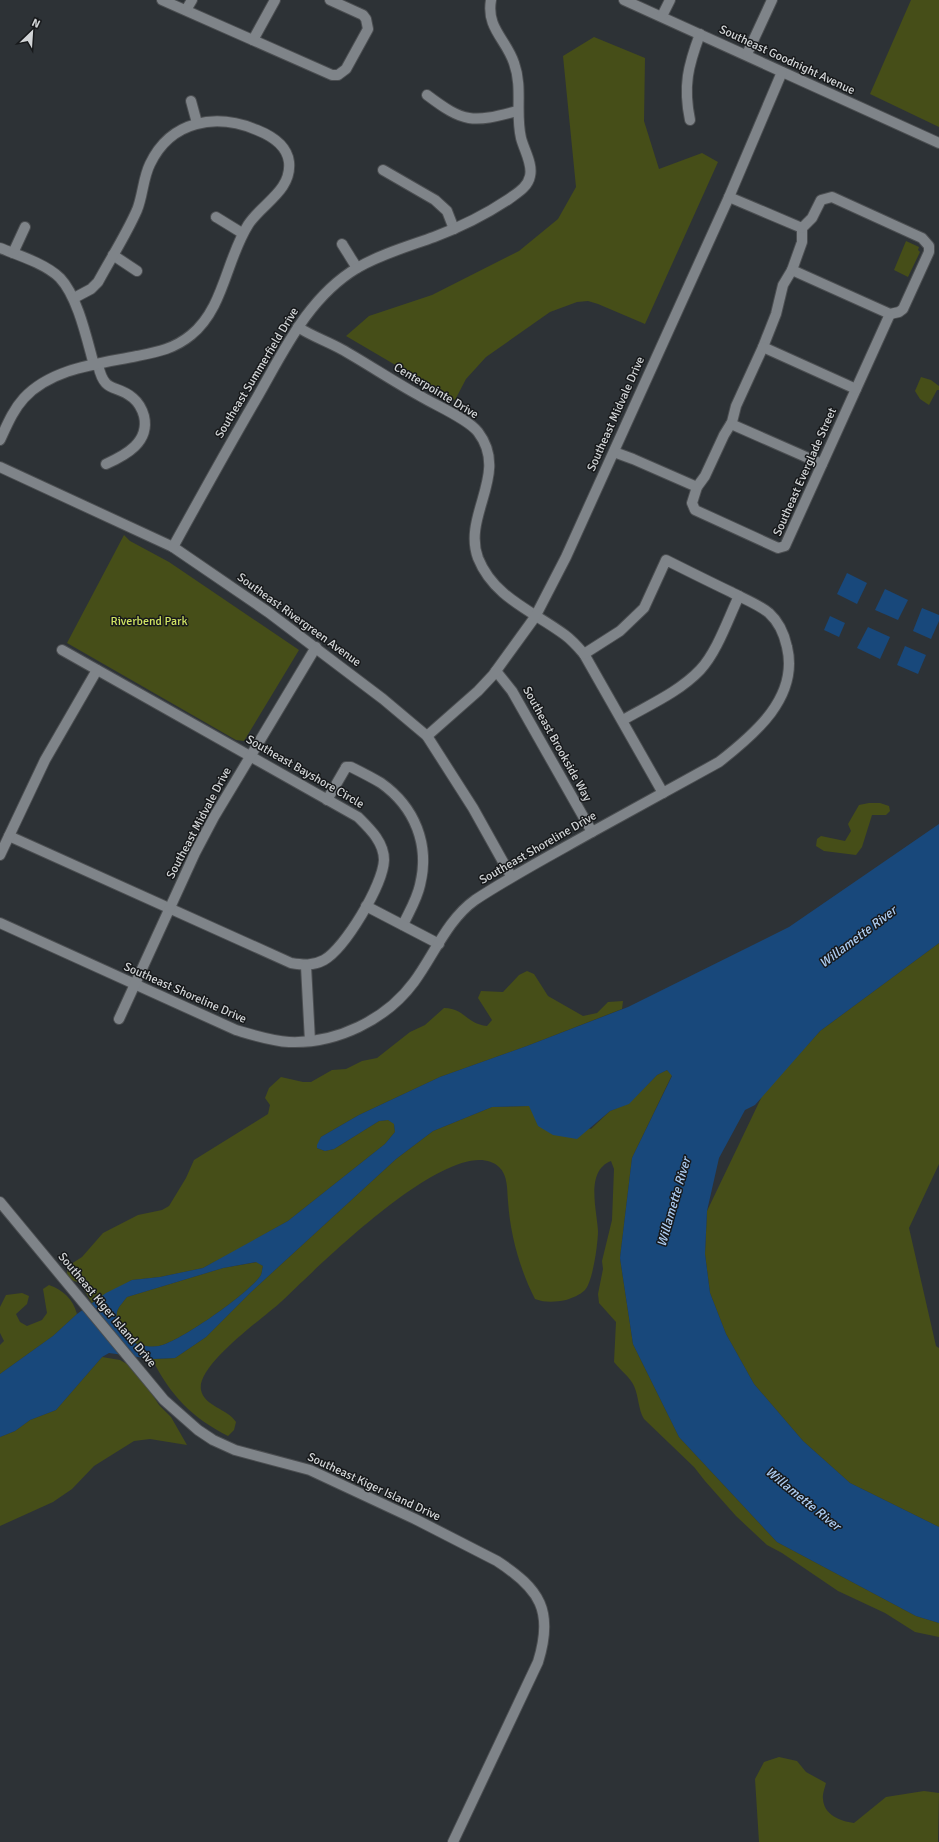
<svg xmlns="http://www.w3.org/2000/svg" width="939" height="1842" viewBox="0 0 939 1842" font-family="Signika,sans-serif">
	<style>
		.green { fill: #464e18 }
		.water { fill: #18487b; fill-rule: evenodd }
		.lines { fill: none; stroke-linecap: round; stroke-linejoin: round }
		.minor-casing { stroke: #4b4e51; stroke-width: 12 }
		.minor { stroke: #7f8489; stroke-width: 10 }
		.labels { text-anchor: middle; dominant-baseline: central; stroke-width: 3; stroke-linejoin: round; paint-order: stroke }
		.street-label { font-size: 12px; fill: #d2d5d7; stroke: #17191b }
		.park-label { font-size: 12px; fill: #d1e463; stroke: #17191b }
		.water-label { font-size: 13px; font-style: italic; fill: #accbf0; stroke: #17191b }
	</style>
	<rect width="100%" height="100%" fill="#2d3236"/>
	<g class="green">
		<polygon points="911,0 939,0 939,127 870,94"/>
		<polygon points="594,37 645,58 644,121 659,169 702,153 718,162 645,324 598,304 588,301 577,302 550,312 486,357 466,379 455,400 346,336 369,316 432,295 519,251 558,219 576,187 563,56"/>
		<polygon points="906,241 919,247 918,250 920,252 908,277 894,270"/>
		<polygon points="921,377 931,380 939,386 939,390 937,390 929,405 920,399 915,391"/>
		<polygon points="124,535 130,541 169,562 299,650 244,741 236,740 67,643"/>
		<polygon points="869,803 880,803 889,806 890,811 886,815 872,815 862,847 856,855 824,851 816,846 817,839 821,836 845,841 851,831 848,824 859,805"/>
		<polygon points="939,943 939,1164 909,1228 936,1346 939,1348 939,1527 850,1483 803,1441 754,1384 726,1334 710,1293 705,1254 707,1211 763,1094 820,1031"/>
		<path d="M527,971L534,974L548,996L583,1016L597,1013L608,1002L623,1001L622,1009L527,1046L440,1077L359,1115L321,1137L317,1148L325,1151L334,1149L379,1121L388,1120L394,1123L395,1132L385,1144L288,1221L237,1250L203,1268L160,1277L132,1280L92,1303L80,1283L71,1280L67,1274L68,1266L82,1257L103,1233L138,1215L162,1210L169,1206L186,1178L194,1160L268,1114L270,1105L265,1098L269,1088L281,1077L303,1082H311L332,1070L346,1069L362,1061L377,1058L410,1032L425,1025L444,1008C465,1008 466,1024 487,1026L492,1020L478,998L481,991L503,992L519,975Z"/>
		<path d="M667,1070L672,1075L632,1158L620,1258L633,1344L679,1437L777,1542L916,1616L939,1623V1637L915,1632L885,1613L838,1591L782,1553L767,1545L736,1516L705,1481L694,1467L644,1419C638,1409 639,1397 634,1386C630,1377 621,1371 614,1362L616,1322L599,1303L598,1294L603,1269L602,1261L612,1220L614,1169L611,1161C585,1171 597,1210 598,1231C598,1243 593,1281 585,1290C580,1295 572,1298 566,1300C555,1302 546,1303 535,1299C520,1270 510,1234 508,1201C507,1190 508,1175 499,1167C456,1127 314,1271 282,1301C265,1317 196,1365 201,1390C204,1406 228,1409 236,1422L234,1430L228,1436C191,1417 171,1396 152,1359L175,1358L206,1337L251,1292L396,1159L433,1131L492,1107L530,1106L533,1113L591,1129L610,1111L629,1103L657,1075Z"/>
		<path d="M257,1262L263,1266C262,1269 262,1273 261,1275C251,1292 178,1343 159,1346C139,1350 111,1337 117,1312C118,1307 124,1301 127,1297L223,1268Z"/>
		<path d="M49,1285C63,1290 73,1299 77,1314L53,1336L0,1374V1345L4,1341L0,1333V1307L6,1295L22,1293L29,1296L27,1304L16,1314L20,1322L27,1326L42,1320L47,1313L43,1289Z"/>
		<polygon points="102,1357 120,1360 127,1364 150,1391 159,1405 171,1417 187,1445 150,1439 134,1441 94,1466 72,1489 53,1502 0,1526 0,1437 15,1431 30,1420 56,1410"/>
		<path d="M779,1757L797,1761L806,1772L826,1783C825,1788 822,1794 823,1799C824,1815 840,1821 854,1823L886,1797L924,1791L939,1793L938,1842H759L755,1779L764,1762Z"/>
	</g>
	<g class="water">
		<polygon points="847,573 867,583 857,604 837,594"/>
		<polygon points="885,589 908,600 898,620 875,610"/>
		<polygon points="922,608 939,615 939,621 931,639 913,631"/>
		<polygon points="830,616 845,623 839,637 824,630"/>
		<polygon points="868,627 890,637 880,659 857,648"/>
		<polygon points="905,646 926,655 918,674 897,665"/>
		<path d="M939,824V943L820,1031L755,1105L745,1110L719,1158L707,1211L705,1254L710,1293L726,1334L754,1384L803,1441L850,1483L939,1527V1623L916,1616L777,1542L679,1437L633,1344L620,1258L632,1158L672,1076L667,1070L657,1075L629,1104L610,1111L577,1139L553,1135L538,1126L529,1106L492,1107L433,1131L396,1159L251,1292L206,1337L175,1358L152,1359L109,1353L102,1357L56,1410L30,1420L15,1431L0,1437V1374L53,1336L77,1314L106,1293L132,1280L160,1277L203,1268L288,1221L385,1144L395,1132L394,1124L388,1120L379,1121L334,1149L325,1151L317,1148V1145L321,1137L359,1115L440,1077L527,1046L628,1007L789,927ZM256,1262L263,1266C262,1269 262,1273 261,1275C251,1292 178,1343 159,1346C139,1349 111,1337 117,1312C118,1307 124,1301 127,1297L223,1268Z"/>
	</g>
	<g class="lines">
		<g class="minor-casing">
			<g id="minor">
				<polyline points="162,0 332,75 338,75 346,69 368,29 366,19 363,15 330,0"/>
				<polyline points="624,0 939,143"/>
				<polyline points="186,10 192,0"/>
				<polyline points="662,16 670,0"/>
				<polyline points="253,40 275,0"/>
				<polyline points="747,54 772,0"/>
				<path d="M427,95C464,123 472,123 517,111"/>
				<polyline points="191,101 197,123"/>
				<path d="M690,120C683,86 688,66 700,34"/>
				<polyline points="383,170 435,200 447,211 454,229"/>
				<polyline points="729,197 802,228"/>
				<polyline points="216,217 242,233"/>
				<polyline points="802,228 802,242 792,270 783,285 776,314 763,347 736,406 732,422 724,435 705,476 697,487 692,503 695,510 778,548 785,546 890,314"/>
				<polyline points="342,244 357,268"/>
				<path d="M0,248C18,255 46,264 60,278C78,297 87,340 94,365"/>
				<polyline points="13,253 25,227"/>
				<polyline points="113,255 137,271"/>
				<polyline points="792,270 890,314 899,312 903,309 929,252 929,246 922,238 832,197 821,200 812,218 802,228"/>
				<path d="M298,327C311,336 327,341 341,349C368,364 394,382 422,397C437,406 468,419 478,432C510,474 462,515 478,558C494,598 533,611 565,635C573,641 578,647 584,654L663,793"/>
				<polyline points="763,347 856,389"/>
				<path d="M98,365C105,395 115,383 133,398C139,403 142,409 144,416C150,442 126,455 106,464"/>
				<polyline points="731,424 822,464"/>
				<path d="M0,440C7,425 13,410 24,398C52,368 98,364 137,356C157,352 174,349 191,335C224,308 226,260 248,225C261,204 292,191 289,162C287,145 272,136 257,130C216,113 171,120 150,164C143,178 143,195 137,210C126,235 111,258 98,282L91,289L74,298"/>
				<polyline points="614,452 633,459 697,487"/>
				<polyline points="0,467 173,547 268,612 383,699 427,736 473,808 511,876"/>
				<path d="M173,547C200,498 227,449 255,401C283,353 307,298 357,268C381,254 409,246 434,237C461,227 485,215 509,199C517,193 528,187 530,176C533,164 524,150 521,138C515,112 523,88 514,63C506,39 486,28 491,0"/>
				<polyline points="496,671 512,691 592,832"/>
				<path d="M623,720C649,705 679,692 700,670C717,652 728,619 739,596"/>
				<polyline points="427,736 478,691 493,675 535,617 566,557 729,197 782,72"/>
				<path d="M327,800L345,769L346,767H351C361,772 371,777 381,783C415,807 430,845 420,885C417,899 409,912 403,925"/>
				<path d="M9,836L291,963C303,965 313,966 324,960C345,948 383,885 384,860C384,842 370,829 358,817L62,650"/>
				<polyline points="0,855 45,760 97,670"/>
				<polyline points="366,906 439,944"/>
				<path d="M0,923L236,1030C253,1035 271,1041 289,1042C336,1044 386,1020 414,982C434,955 447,920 475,900C513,875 553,854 592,832C635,808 677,785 719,762C755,734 799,697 787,647C784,633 779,622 769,613C758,604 744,599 731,592C710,582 688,571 666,560L644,608L620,631L584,654"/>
				<polyline points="306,966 310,1041"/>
				<polyline points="119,1019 195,853 214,817 316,647"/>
				<path d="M0,1202L164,1400L198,1430L213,1440L235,1450L310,1470L415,1519L497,1561C540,1589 554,1611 538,1662L453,1842"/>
			</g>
		</g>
		<use href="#minor" class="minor"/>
	</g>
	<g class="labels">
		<g class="street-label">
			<text transform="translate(787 60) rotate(25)">Southeast Goodnight Avenue</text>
			<text transform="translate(257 373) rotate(-59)">Southeast Summerfield Drive</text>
			<text transform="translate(436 391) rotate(31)">Centerpointe Drive</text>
			<text transform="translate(616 414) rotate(-66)">Southeast Midvale Drive</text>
			<text transform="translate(805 472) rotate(-66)">Southeast Everglade Street</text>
			<text transform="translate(299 620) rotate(36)">Southeast Rivergreen Avenue</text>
			<text transform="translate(557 744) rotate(61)">Southeast Brookside Way</text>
			<text transform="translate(305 772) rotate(30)">Southeast Bayshore Circle</text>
			<text transform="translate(199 823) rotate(-62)">Southeast Midvale Drive</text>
			<text transform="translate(538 848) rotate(-30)">Southeast Shoreline Drive</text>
			<text transform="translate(185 993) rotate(24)">Southeast Shoreline Drive</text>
			<text transform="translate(107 1310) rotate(50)">Southeast Kiger Island Drive</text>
			<text transform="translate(374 1487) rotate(25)">Southeast Kiger Island Drive</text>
		</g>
		<g class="park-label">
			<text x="149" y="621">Riverbend Park</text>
		</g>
		<g class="water-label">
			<text transform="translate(858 937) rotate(-37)">Willamette River</text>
			<text transform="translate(674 1202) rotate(-74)">Willamette River</text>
			<text transform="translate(803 1499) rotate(39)">Willamette River</text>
		</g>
	</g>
	<g transform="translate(32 32) rotate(25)" stroke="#17191b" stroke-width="3" paint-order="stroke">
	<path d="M0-3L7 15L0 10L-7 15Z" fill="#d2d5d7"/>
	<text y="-6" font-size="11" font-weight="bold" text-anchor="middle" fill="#d2d5d7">N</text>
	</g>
</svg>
